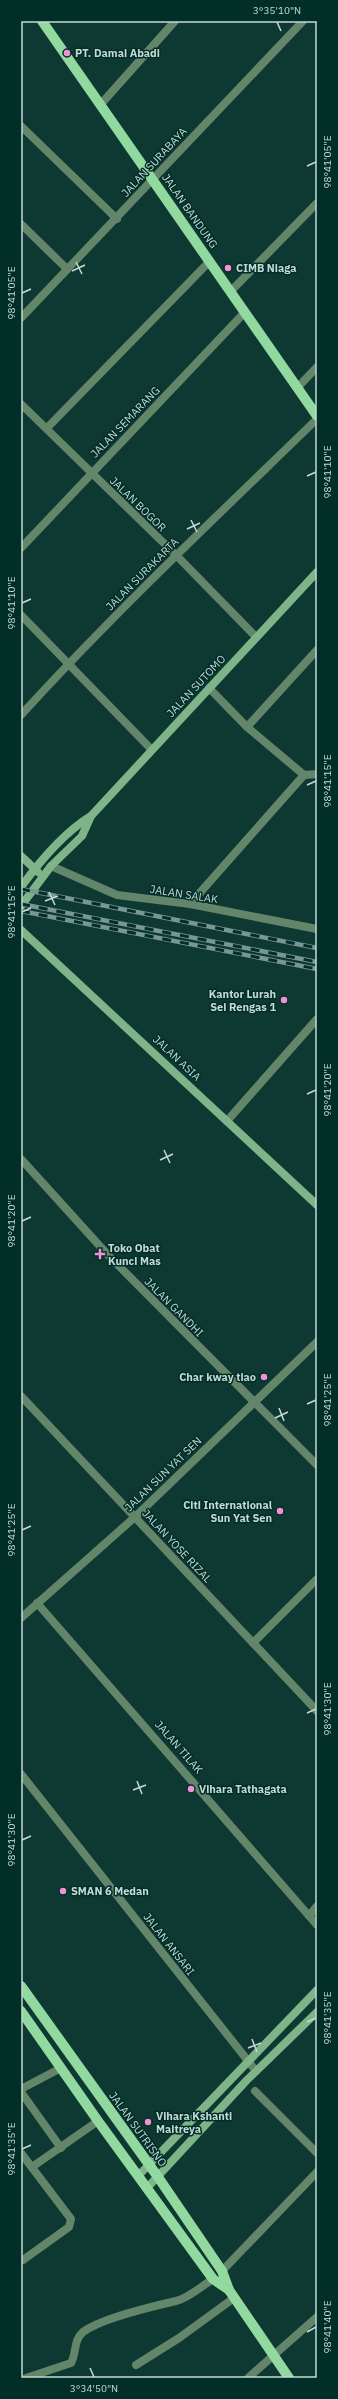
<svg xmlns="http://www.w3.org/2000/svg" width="338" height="2399" viewBox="0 0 338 2399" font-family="'IBM Plex Sans',sans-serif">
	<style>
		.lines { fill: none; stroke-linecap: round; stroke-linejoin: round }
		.street { stroke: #638569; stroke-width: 8 }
		.secondary { stroke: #7eb487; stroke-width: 8 }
		.primary { stroke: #92d99f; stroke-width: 10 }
		.rail-casing { stroke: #799792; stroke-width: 4.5 }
		.rail { stroke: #022e28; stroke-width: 3; stroke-dasharray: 9; stroke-linecap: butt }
		.ticks { fill: none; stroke: #c5dad6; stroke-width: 1.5 }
		.poi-dot { fill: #f491d4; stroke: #022e28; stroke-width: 1.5 }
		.labels { text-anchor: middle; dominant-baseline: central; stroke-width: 3; stroke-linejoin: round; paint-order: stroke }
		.poi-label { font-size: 11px; font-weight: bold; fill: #c5dad6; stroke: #022e28; text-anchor: start }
		.street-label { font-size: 11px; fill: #c5dad6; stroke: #022e28 }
		.neatline { fill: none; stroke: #c5dad6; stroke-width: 1.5 }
		.ticks-label { font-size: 10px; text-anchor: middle; fill: #c5dad6 }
	</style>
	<rect width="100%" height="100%" fill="#0e3932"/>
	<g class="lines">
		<g class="street">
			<polyline points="101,104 175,21"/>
			<polyline points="21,126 117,219"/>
			<polyline points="21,224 67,269"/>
			<polyline points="231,291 317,203"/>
			<polyline points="21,318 303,21"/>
			<polyline points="298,387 317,367"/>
			<polyline points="21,404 176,555 256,637"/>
			<polyline points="47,428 210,261"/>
			<polyline points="21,548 245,312"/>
			<polyline points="21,615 152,750"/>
			<polyline points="209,688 247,727 304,775 317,774"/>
			<path d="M21,715C115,612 217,516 317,419"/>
			<polyline points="247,727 317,650"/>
			<polyline points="51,866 117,895 190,904 317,929"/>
			<polyline points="190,904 304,775"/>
			<polyline points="227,1121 317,1019"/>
			<polyline points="21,1159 107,1254 317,1465"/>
			<polyline points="21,1396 317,1711"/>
			<polyline points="37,1603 317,1925"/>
			<polyline points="21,1618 135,1517 317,1342"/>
			<polyline points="253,1643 317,1579"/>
			<polyline points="21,1774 256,2071"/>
			<polyline points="309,1916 317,1906"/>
			<polyline points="21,2089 61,2068"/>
			<polyline points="255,2091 317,2153"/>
			<polyline points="21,2092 61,2148"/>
			<polyline points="21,2153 71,2219 69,2227 23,2260"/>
			<polyline points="32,2167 98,2121"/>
			<polyline points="222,2271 317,2172"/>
			<polyline points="136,2365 179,2338 234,2298"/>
			<path d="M26,2378L71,2363C77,2352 73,2341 83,2332C100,2319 154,2306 176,2301C189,2298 203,2285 213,2279"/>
			<polyline points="248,2378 317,2317"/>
		</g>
		<g class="secondary">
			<polyline points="21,856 38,872"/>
			<path d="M21,887C40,861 63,833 91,816L317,572"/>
			<polyline points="21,906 51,866 82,836 91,816"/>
			<polyline points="21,930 317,1205"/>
			<polyline points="138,2176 317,1990"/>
			<polyline points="147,2188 246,2081 317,2012"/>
		</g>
		<g class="primary">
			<polyline points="42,21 317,416"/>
			<polyline points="21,1986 158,2177 222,2271 229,2290 289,2378"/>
			<polyline points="21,2011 98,2121 213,2279 229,2290"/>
		</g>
		<g class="rail-casing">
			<g id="rail">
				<polyline points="21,889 317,948"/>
				<polyline points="21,904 317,962"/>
				<polyline points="21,911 317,969"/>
			</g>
		</g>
		<use href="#rail" class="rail"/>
	</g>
	<path class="ticks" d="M277,22L281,31M307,166L316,162M76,262L82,274M72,271L85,265M22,293L31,289M307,476L316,472M191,520L197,532M187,529L200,523M22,603L31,599M307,785L316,781M49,892L55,905M45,901L58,896M22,912L31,908M307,1094L316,1090M164,1150L170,1163M160,1160L173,1154M22,1221L31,1217M307,1404L316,1400M279,1408L284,1421M275,1418L288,1412M22,1530L31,1526M307,1713L316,1709M137,1781L142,1794M133,1790L146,1785M22,1840L31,1836M307,2022L316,2018M252,2039L257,2052M248,2048L261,2043M22,2149L31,2145M307,2332L316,2327M90,2368L94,2377"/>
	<g class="poi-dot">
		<circle cx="67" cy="53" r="4"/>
		<circle cx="228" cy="268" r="4"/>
		<circle cx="284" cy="1000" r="4"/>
		<path d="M98 1248h4v4h4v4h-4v4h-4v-4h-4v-4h4z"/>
		<circle cx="264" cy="1377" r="4"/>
		<circle cx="280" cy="1511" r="4"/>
		<circle cx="191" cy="1789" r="4"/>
		<circle cx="63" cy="1891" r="4"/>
		<circle cx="148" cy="2122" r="4"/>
	</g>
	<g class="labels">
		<g class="poi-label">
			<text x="75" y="53">PT. Damai Abadi</text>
			<text x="236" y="268">CIMB Niaga</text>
			<text x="276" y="994" text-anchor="end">Kantor Lurah<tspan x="276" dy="13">Sei Rengas 1</tspan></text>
			<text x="108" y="1248">Toko Obat<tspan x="108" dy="13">Kunci Mas</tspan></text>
			<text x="256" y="1377" text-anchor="end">Char kway tiao</text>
			<text x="272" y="1505" text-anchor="end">Citi International<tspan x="272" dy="13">Sun Yat Sen</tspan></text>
			<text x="199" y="1789">Vihara Tathagata</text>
			<text x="71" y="1891">SMAN 6 Medan</text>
			<text x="156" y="2116">Vihara Kshanti<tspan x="156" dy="13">Maitreya</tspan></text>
		</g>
		<g class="street-label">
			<text transform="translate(154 162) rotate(-47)">JALAN SURABAYA</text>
			<text transform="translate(190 211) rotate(55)">JALAN BANDUNG</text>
			<text transform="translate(125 422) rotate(-46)">JALAN SEMARANG</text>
			<text transform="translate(138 504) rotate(44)">JALAN BOGOR</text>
			<text transform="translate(142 574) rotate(-45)">JALAN SURAKARTA</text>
			<text transform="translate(196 686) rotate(-47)">JALAN SUTOMO</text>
			<text transform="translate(184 894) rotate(9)">JALAN SALAK</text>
			<text transform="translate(177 1058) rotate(43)">JALAN ASIA</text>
			<text transform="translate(174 1307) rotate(45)">JALAN GANDHI</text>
			<text transform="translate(163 1474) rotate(-44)">JALAN SUN YAT SEN</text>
			<text transform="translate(177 1546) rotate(47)">JALAN YOSE RIZAL</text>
			<text transform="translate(179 1747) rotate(49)">JALAN TILAK</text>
			<text transform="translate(169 1944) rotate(52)">JALAN ANSARI</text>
			<text transform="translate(138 2129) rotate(54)">JALAN SUTRISNO</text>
		</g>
	</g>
	<rect width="338" height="2399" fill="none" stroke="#022e28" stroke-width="44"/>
	<rect x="22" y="22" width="294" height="2355" class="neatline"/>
	<g class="ticks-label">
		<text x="277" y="14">3°35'10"N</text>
		<text transform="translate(327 162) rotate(-90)" y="4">98°41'05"E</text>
		<text transform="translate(11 293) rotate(-90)" y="4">98°41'05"E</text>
		<text transform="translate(327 472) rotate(-90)" y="4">98°41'10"E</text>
		<text transform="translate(11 603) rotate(-90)" y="4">98°41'10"E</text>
		<text transform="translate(327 781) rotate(-90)" y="4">98°41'15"E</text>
		<text transform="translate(11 912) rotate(-90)" y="4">98°41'15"E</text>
		<text transform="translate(327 1090) rotate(-90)" y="4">98°41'20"E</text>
		<text transform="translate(11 1221) rotate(-90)" y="4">98°41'20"E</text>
		<text transform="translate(327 1400) rotate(-90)" y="4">98°41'25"E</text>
		<text transform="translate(11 1530) rotate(-90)" y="4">98°41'25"E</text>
		<text transform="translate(327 1709) rotate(-90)" y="4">98°41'30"E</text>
		<text transform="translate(11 1840) rotate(-90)" y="4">98°41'30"E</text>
		<text transform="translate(327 2018) rotate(-90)" y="4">98°41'35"E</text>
		<text transform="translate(11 2149) rotate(-90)" y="4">98°41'35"E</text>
		<text transform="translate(327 2327) rotate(-90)" y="4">98°41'40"E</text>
		<text x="94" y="2392">3°34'50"N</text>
	</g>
</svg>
